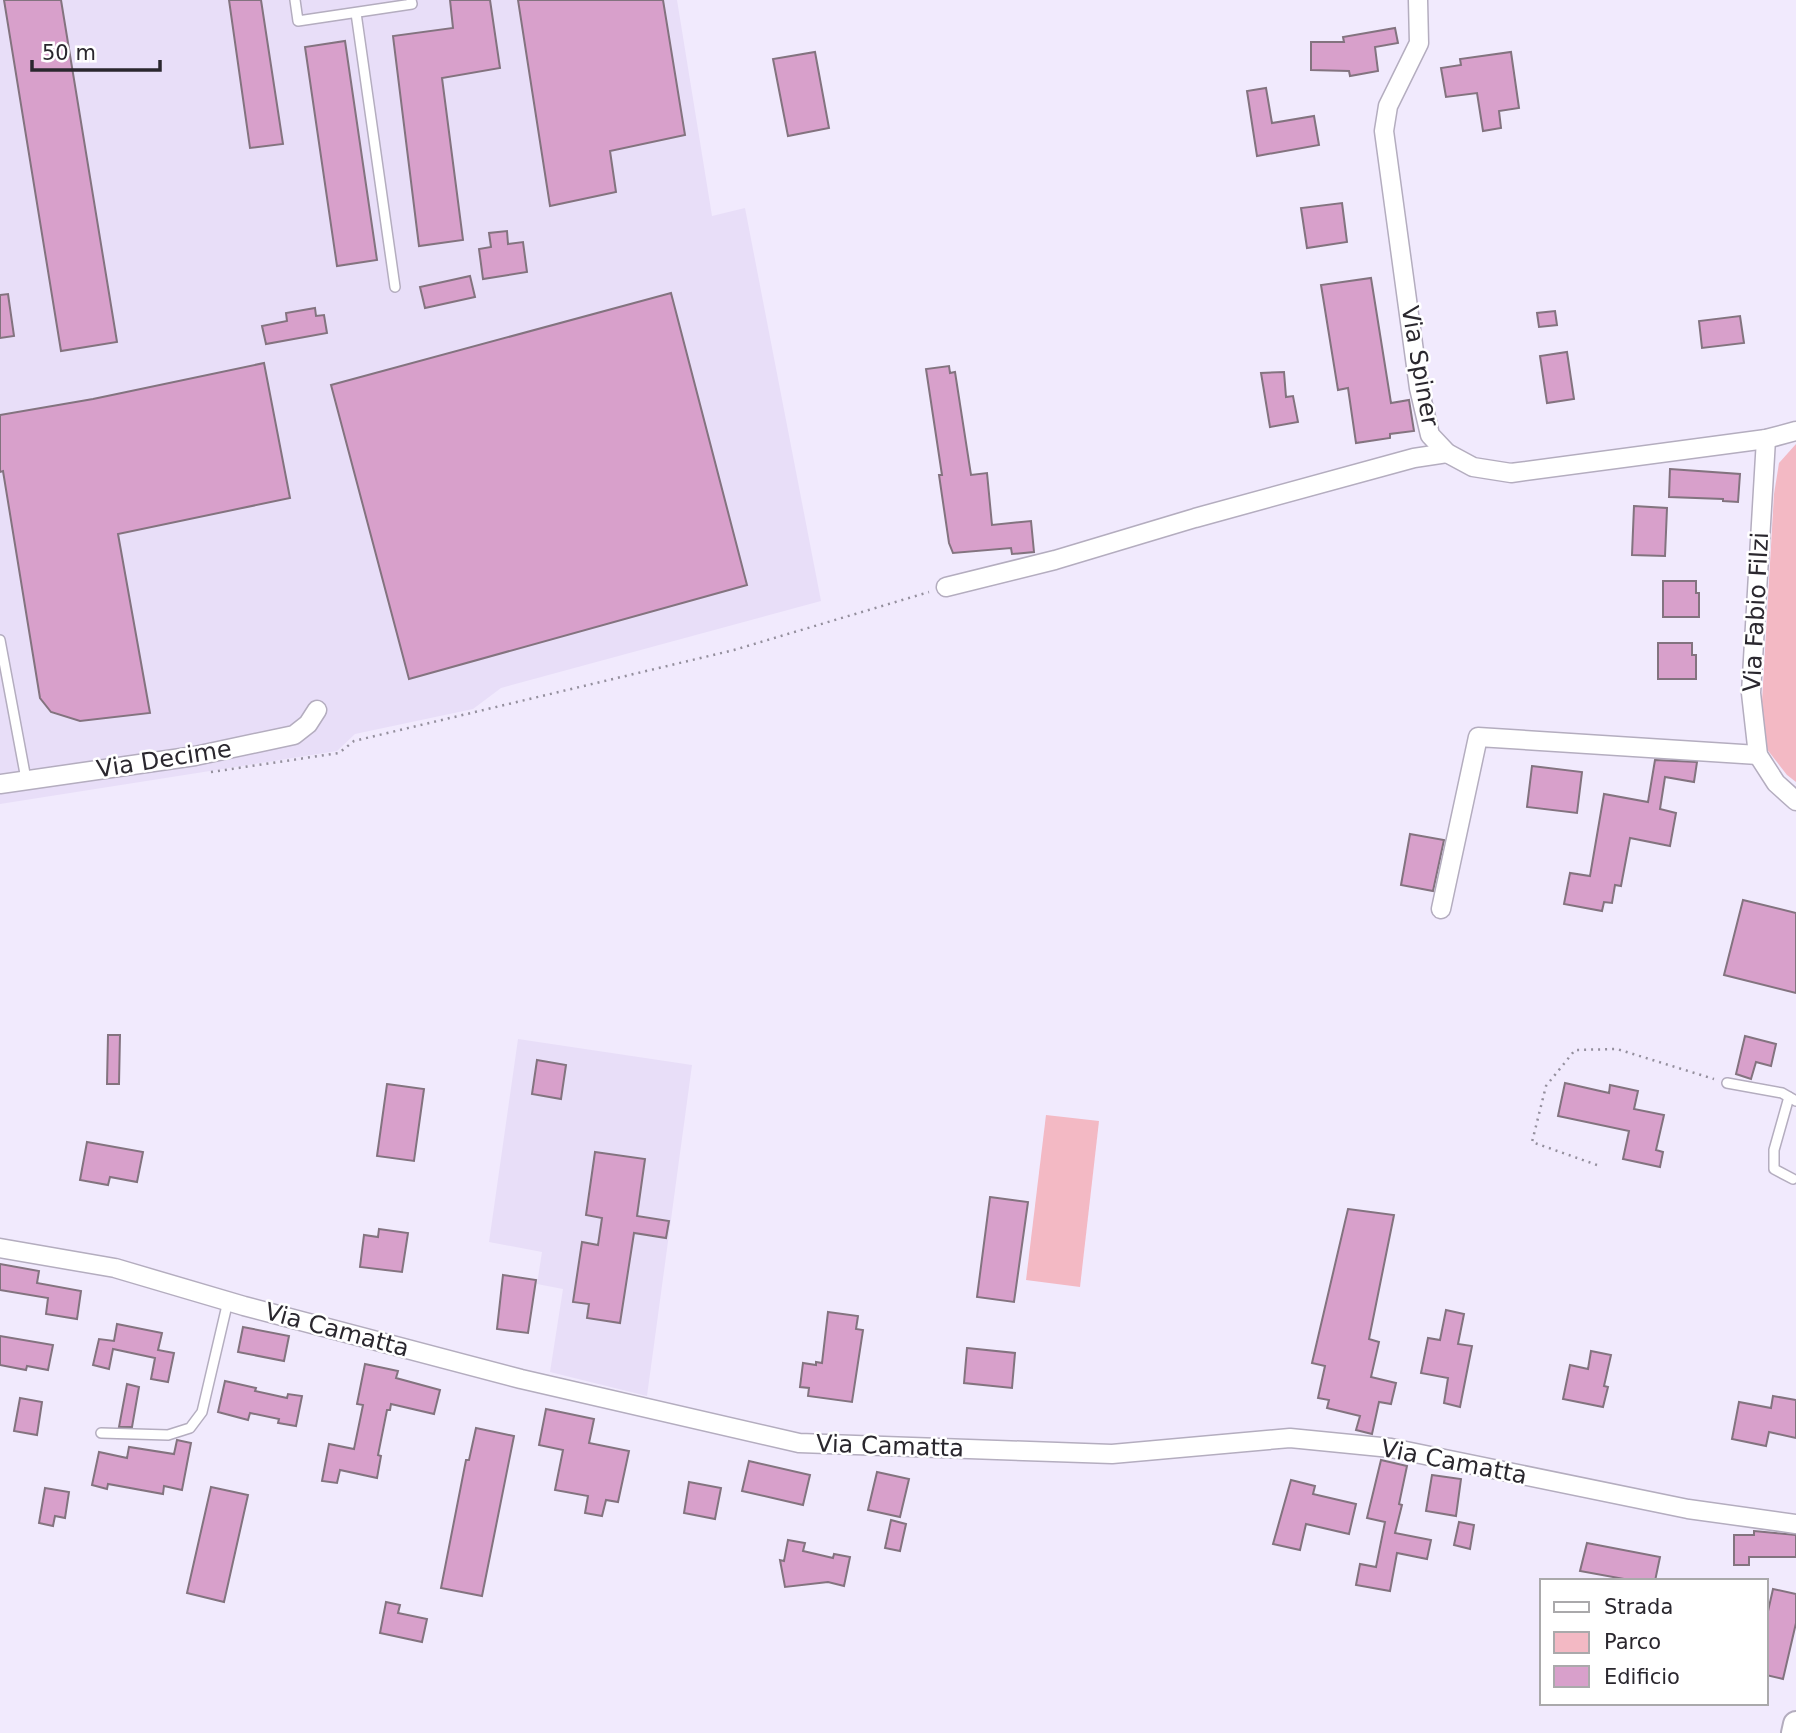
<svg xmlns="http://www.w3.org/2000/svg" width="1796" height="1733" viewBox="0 0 1796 1733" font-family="'DejaVu Sans',sans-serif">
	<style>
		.built { fill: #e8def8 }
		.green { fill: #f3b9c4 }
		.building { fill: #d8a0cb; stroke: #83737f; stroke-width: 2 }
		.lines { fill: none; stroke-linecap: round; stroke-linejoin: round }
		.lane-casing { stroke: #b4adbf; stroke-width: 12 }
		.street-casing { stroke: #b4adbf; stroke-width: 21 }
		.secondary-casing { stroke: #b4adbf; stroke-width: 28 }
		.path { stroke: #948f9d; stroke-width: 2.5; stroke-dasharray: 2 5; stroke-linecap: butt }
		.lane { stroke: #fff; stroke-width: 9 }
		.street { stroke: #fff; stroke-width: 18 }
		.secondary { stroke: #fff; stroke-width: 24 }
		.labels { text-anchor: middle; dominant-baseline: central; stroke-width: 5; stroke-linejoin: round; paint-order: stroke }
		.street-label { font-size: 24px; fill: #2a272e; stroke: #fff }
	</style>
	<rect width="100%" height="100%" fill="#f1eafd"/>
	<g class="built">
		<polygon points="0,0 677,0 712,216 745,208 821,601 501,688 473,709 355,734 337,751 0,804"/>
		<polygon points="518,1039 692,1065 647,1396 550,1372 563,1289 537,1284 542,1252 489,1242"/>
	</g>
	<g class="green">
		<polygon points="1796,444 1796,782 1787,775 1766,748 1762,702 1774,494 1779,463"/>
		<polygon points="1046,1115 1099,1121 1080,1287 1026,1280"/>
	</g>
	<g class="building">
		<polygon points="4,0 61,0 117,342 61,351"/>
		<polygon points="229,0 261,0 283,144 250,148"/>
		<polygon points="450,0 490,0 500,68 442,78 463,240 419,246 393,36 453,28"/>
		<polygon points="518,0 663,0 685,135 610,151 616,192 550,206"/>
		<polygon points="1395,28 1398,43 1375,47 1378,71 1350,76 1349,71 1311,70 1311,42 1344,42 1343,37"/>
		<polygon points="345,41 377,260 337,266 305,47"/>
		<polygon points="815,52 829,128 788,136 773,59"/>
		<polygon points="1511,52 1519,108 1499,111 1501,128 1483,131 1477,93 1446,97 1441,68 1461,65 1460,59"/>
		<polygon points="1266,88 1272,123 1314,116 1319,145 1257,156 1247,91"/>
		<polygon points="1342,203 1347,242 1307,248 1301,208"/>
		<polygon points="507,231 508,244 523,242 527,272 483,279 479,249 491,247 489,233"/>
		<polygon points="470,276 475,297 425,308 420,287"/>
		<polygon points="1371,278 1391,403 1409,400 1414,431 1390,434 1390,438 1356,443 1348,388 1338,390 1321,285"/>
		<polygon points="671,293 747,585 409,679 331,385"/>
		<polygon points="8,294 14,336 0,338 0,295"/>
		<polygon points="315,308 316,316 324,315 327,333 266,344 262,326 287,321 286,313"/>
		<polygon points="1555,311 1557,325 1539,327 1537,313"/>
		<polygon points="1740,316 1744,343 1702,348 1699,321"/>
		<polygon points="1567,352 1574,399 1547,403 1540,356"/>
		<polygon points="264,363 290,498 118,534 150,713 80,721 51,712 40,698 3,471 0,472 0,415 93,399"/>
		<polygon points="949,366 950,373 955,372 971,475 987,473 992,525 1031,521 1034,552 1012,554 1011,548 953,553 949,543 939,475 942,475 926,369"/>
		<polygon points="1284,372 1286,397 1293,396 1298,422 1270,427 1261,373"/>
		<polygon points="1670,469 1740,474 1738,502 1723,501 1723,499 1669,497"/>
		<polygon points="1634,506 1667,508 1665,556 1632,555"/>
		<polygon points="1663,581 1696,581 1696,593 1699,593 1699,617 1663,617"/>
		<polygon points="1658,643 1692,643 1692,655 1696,655 1696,679 1658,679"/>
		<polygon points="1655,760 1697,762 1694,782 1665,777 1660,809 1676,813 1670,846 1630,838 1621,886 1615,885 1612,903 1604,902 1602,911 1564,904 1570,873 1590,876 1604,794 1648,802"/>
		<polygon points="1532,766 1582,772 1577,813 1527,807"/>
		<polygon points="1410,834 1444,840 1433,891 1401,885"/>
		<polygon points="1743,900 1796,913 1796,993 1724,975"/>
		<polygon points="108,1035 120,1035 119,1084 107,1084"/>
		<polygon points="1745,1036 1776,1044 1771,1066 1756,1062 1751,1079 1736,1074"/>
		<polygon points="537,1060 566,1065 561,1099 532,1094"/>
		<polygon points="1565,1083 1609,1093 1610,1085 1638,1091 1634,1109 1664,1115 1656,1150 1663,1152 1660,1167 1623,1159 1629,1131 1558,1116"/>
		<polygon points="387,1084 424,1089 414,1161 377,1156"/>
		<polygon points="87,1142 143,1152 137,1182 110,1177 108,1185 80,1180"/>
		<polygon points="595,1152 645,1159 637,1216 669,1221 666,1238 634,1233 620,1323 587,1318 589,1304 573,1302 582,1242 598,1245 602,1218 586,1215"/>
		<polygon points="990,1197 1028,1202 1014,1302 977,1297"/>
		<polygon points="1348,1209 1394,1215 1369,1339 1379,1342 1371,1377 1396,1383 1391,1404 1379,1402 1372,1434 1356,1430 1360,1416 1327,1408 1329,1400 1318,1398 1325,1366 1312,1363"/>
		<polygon points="379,1229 408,1233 402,1272 360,1267 364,1235 378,1237"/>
		<polygon points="0,1264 39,1271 37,1283 81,1291 77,1319 46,1314 48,1298 0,1290"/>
		<polygon points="503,1275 536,1280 528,1333 497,1329"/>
		<polygon points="1446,1310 1464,1314 1458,1344 1472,1346 1460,1407 1444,1403 1448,1378 1421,1373 1428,1338 1440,1340"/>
		<polygon points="828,1312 858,1316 856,1329 863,1330 852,1402 808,1396 809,1388 800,1387 803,1363 816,1365 816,1362 822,1363"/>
		<polygon points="117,1324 162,1333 158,1350 174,1353 168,1382 151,1379 155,1358 113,1349 109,1369 93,1365 99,1339 114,1341"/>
		<polygon points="243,1327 289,1336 284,1361 238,1352"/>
		<polygon points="0,1336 53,1345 48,1370 27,1366 26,1370 0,1365"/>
		<polygon points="967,1348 1015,1353 1012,1388 964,1383"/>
		<polygon points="1591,1351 1611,1355 1604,1386 1608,1387 1603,1407 1563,1399 1570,1365 1588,1369"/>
		<polygon points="365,1364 398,1371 396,1378 440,1390 434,1414 391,1404 390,1410 387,1410 378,1455 381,1456 377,1478 340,1470 337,1483 322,1481 329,1444 354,1449 363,1405 357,1404"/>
		<polygon points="225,1381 256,1388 255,1391 287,1398 288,1394 302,1396 296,1426 278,1423 279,1419 250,1413 248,1420 218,1412"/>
		<polygon points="127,1384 139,1387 132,1427 119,1427"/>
		<polygon points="1773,1396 1796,1400 1796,1438 1769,1432 1766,1446 1732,1439 1739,1402 1771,1408"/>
		<polygon points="20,1398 42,1402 37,1435 14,1431"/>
		<polygon points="546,1409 594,1419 589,1443 629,1451 618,1502 606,1500 602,1516 585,1513 588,1496 555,1490 563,1450 539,1445"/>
		<polygon points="476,1428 514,1436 482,1596 441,1588 466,1460 469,1460"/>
		<polygon points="177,1440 191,1443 182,1490 164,1486 163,1494 108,1484 107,1489 92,1485 99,1452 127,1458 129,1447 174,1454"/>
		<polygon points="1381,1460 1407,1466 1399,1504 1402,1505 1395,1533 1431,1540 1427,1559 1397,1553 1390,1591 1356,1585 1360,1564 1376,1567 1385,1522 1367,1518"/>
		<polygon points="749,1461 810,1475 803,1505 742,1491"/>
		<polygon points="877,1472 909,1479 900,1517 868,1510"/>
		<polygon points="1432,1475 1461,1479 1456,1516 1426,1511"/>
		<polygon points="1291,1480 1315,1486 1313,1494 1356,1504 1349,1534 1306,1524 1300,1550 1273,1544"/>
		<polygon points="689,1482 721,1488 715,1519 684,1513"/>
		<polygon points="211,1487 248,1495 224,1602 187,1593"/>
		<polygon points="45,1488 69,1492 65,1518 55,1516 53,1526 39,1523"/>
		<polygon points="891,1520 906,1524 900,1551 885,1548"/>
		<polygon points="1459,1522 1474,1525 1470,1549 1454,1545"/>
		<polygon points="1754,1531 1796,1535 1796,1557 1749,1557 1749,1565 1734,1565 1734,1535 1754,1535"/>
		<polygon points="788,1540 805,1543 803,1551 833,1558 834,1554 850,1557 844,1586 828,1582 785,1587 780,1560 784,1561"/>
		<polygon points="1587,1543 1660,1557 1655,1581 1635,1581 1580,1571"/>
		<polygon points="1773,1589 1796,1594 1796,1623 1783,1679 1766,1675 1766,1620"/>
		<polygon points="386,1602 400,1605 398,1613 427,1619 422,1642 380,1633"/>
	</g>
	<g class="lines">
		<g class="lane-casing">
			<g id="lane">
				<polyline points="295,0 298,21 412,4 411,0"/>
				<polyline points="356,13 395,287"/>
				<polyline points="0,640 26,779"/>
				<polyline points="1727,1083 1782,1093 1796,1101"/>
				<polyline points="1789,1097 1774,1150 1774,1169 1793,1179"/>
				<polyline points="101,1433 168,1435 190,1428 202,1412 228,1301"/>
			</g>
		</g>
		<g class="street-casing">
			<g id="street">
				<polyline points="1418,0 1419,43 1388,106 1384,131 1419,388 1430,435 1447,453 1473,467 1511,473 1766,439 1796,431"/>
				<polyline points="1766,439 1751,693 1758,755 1776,783 1796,801"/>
				<polyline points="946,587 1055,560 1195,518 1414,458 1447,453"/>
				<polyline points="0,784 195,756 294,735 308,724 317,710"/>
				<polyline points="1441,909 1478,737 1758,755"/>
				<polyline points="0,1248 115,1268 244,1306 521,1379 799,1443 1112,1454 1290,1438 1391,1448 1688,1509 1796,1524"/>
			</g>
		</g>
		<g class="secondary-casing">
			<polyline id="secondary" points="1794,1733 1796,1724"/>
		</g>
		<g class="path">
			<polyline points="211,772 339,753 354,741 734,650 929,592"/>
			<polyline points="1597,1165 1532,1142 1546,1086 1575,1050 1617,1049 1714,1079"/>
		</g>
		<use href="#lane" class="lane"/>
		<use href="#street" class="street"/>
		<use href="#secondary" class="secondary"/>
	</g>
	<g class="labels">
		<g class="street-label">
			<text transform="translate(1420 366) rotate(80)">Via Spiner</text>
			<text transform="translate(1756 612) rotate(-87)">Via Fabio Filzi</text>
			<text transform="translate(164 759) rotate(-9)">Via Decime</text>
			<text transform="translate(337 1330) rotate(15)">Via Camatta</text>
			<text transform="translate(890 1446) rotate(2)">Via Camatta</text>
			<text transform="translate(1454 1462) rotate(11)">Via Camatta</text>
		</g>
	</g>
	<rect x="1540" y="1579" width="228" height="126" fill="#ffffff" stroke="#aaa9ab" stroke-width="2"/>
	<rect x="1554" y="1602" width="35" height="10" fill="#ffffff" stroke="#aaa9ab" stroke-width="2"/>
	<text x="1604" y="1614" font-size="21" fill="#2a272e">Strada</text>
	<rect x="1554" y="1632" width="35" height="21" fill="#f3b9c4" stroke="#aaa9ab" stroke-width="2"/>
	<text x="1604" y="1649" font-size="21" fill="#2a272e">Parco</text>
	<rect x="1554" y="1666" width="35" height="21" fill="#d8a0cb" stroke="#aaa9ab" stroke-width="2"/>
	<text x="1604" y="1684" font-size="21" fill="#2a272e">Edificio</text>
	<path d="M32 60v10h128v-10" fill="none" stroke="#2a272e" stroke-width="3.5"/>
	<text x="42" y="60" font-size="21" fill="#2a272e" stroke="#ffffff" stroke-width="5" paint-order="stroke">50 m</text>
</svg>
